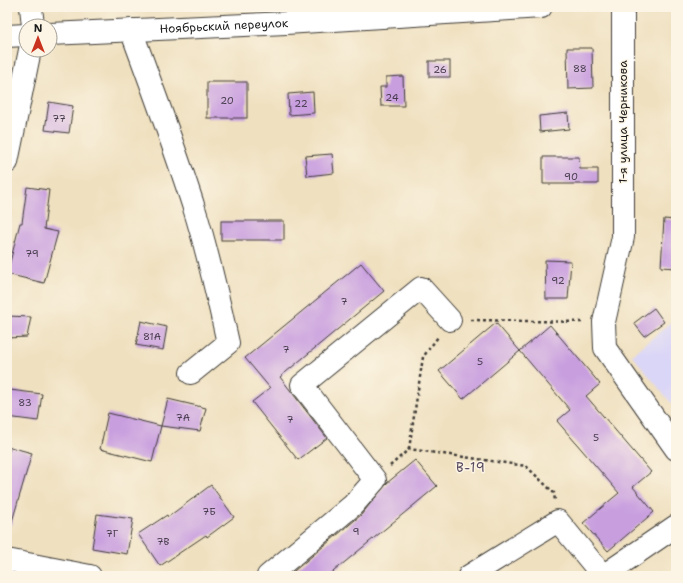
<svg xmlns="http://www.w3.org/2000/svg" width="683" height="583" viewBox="0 0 683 583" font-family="'Shantell Sans',sans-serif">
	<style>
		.built { fill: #dad6f7 }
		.building { fill: #c89edf }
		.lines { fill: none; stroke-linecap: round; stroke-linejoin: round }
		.minor-casing { stroke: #3c3934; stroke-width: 24 }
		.path { stroke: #3c3934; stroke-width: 2.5; stroke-dasharray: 3 3; stroke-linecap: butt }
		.minor { stroke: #fff; stroke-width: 22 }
		.labels { text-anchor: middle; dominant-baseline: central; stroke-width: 3; stroke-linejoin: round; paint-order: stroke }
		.number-label { font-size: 10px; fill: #473c4d }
		.street-label { font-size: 12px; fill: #1c1c1c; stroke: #fcf5e5 }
		.neighbourhood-label { font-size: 13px; letter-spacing: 1px; fill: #584a60; stroke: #fcf5e5 }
	</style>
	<rect width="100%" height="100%" fill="#fcf5e5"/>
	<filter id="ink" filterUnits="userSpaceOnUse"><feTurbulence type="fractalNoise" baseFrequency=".025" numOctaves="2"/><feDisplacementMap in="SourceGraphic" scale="8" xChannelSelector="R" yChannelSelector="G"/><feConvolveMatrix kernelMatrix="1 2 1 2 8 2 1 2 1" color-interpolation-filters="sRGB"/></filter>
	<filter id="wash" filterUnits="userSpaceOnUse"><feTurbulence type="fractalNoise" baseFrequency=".012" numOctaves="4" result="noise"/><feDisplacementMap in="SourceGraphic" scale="16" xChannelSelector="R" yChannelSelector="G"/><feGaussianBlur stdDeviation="0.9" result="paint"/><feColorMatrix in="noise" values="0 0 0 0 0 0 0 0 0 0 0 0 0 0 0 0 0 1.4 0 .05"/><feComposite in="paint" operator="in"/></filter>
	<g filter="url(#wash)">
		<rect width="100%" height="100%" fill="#efe0bf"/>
		<polygon class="built" points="676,318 676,409 632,355"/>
		<g id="blocks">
			<g class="building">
				<polygon points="567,48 592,48 593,88 568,89"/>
				<rect x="429" y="61" width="21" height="16"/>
				<polygon points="403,76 404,106 381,106 380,87 386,87 386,77"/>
				<rect x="207" y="82" width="40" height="36"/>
				<polygon points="313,92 314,113 289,115 288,94"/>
				<polygon points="49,102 73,106 69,133 45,130"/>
				<polygon points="568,113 569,129 540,132 539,116"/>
				<polygon points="332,154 334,173 307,176 305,156"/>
				<polygon points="543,157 579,157 580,169 598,169 598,184 543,184"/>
				<polygon points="27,187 49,190 44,229 58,232 44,283 7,274 20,223 22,223"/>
				<polygon points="664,219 676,220 676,268 661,267"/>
				<rect x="221" y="221" width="63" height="19"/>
				<polygon points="545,260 571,261 568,299 546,299"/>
				<polygon points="361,263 384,291 280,377 327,438 298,460 252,402 270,388 245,358"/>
				<polygon points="654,308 664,322 644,336 634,323"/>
				<polygon points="7,316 31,317 27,337 7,338"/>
				<polygon points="141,321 167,327 163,350 136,345"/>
				<polygon points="496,323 520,351 463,399 439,371"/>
				<polygon points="550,325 600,384 586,396 651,472 633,487 654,512 608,551 583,523 619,493 557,421 570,410 520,351"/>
				<polygon points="10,390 42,394 38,421 7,417"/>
				<polygon points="168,399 206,408 200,431 161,426"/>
				<polygon points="108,413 161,426 152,462 100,449"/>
				<polygon points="10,447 32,453 11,525 7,525 7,458"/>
				<polygon points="415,460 437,486 328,576 288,576 361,515 387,483"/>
				<polygon points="211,485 234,517 207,537 206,535 160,566 138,534 167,515 168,517"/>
				<polygon points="97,514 133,519 127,554 92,548"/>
			</g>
		</g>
	</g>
	<g filter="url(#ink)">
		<use href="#blocks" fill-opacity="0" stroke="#3c3934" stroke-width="1"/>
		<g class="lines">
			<g class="minor-casing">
				<g id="minor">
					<polyline points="31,7 33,26"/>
					<polyline points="623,7 623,237 604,322 605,348 676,449"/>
					<path d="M131,30C153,89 175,148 194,208C208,252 218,298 228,343L191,373"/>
					<path id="s1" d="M50,34L286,23L541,7"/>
					<polyline points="7,36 26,35"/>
					<polyline points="7,162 30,50"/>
					<polyline points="7,560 90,576"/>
					<polyline points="268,576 353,505 375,480 302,385 421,288 450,320"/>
					<polyline points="469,576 558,521 603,576 676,526"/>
				</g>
			</g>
			<g class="path">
				<polyline points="471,320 584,322"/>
				<polyline points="409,449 423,357 438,337"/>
				<polyline points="390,466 409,449 526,466 554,493 555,501"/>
			</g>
			<use href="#minor" class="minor"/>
		</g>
	</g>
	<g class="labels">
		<g class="number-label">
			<text x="580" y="68">88</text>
			<text x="440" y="69">26</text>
			<text x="392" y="97">24</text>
			<text x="227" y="100">20</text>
			<text x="301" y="103">22</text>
			<text x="59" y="118">77</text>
			<text x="571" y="176">90</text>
			<text x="32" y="253">79</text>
			<text x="558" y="280">92</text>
			<text x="344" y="301">7</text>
			<text x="152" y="336">81А</text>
			<text x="286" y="349">7</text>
			<text x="480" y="361">5</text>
			<text x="25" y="402">83</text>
			<text x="183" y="417">7А</text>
			<text x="290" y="419">7</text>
			<text x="596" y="437">5</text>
			<text x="209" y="511">7Б</text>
			<text x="356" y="531">9</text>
			<text x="112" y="533">7Г</text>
			<text x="163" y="541">7В</text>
		</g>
		<g class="street-label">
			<text stroke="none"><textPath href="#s1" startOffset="174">Ноябрьский переулок</textPath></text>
			<text transform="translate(623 122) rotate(-90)">1-я улица Черникова</text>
		</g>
		<g class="neighbourhood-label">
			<text x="471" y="467">В-19</text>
		</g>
	</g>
	<rect width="683" height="583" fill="none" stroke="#fcf5e5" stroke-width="24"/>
	<g transform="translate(38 38)"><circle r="19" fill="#fcf5e5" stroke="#a29e95"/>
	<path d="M0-3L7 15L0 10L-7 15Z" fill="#c8321e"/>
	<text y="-6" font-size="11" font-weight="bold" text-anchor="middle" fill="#1c1c1c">N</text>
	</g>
</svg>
